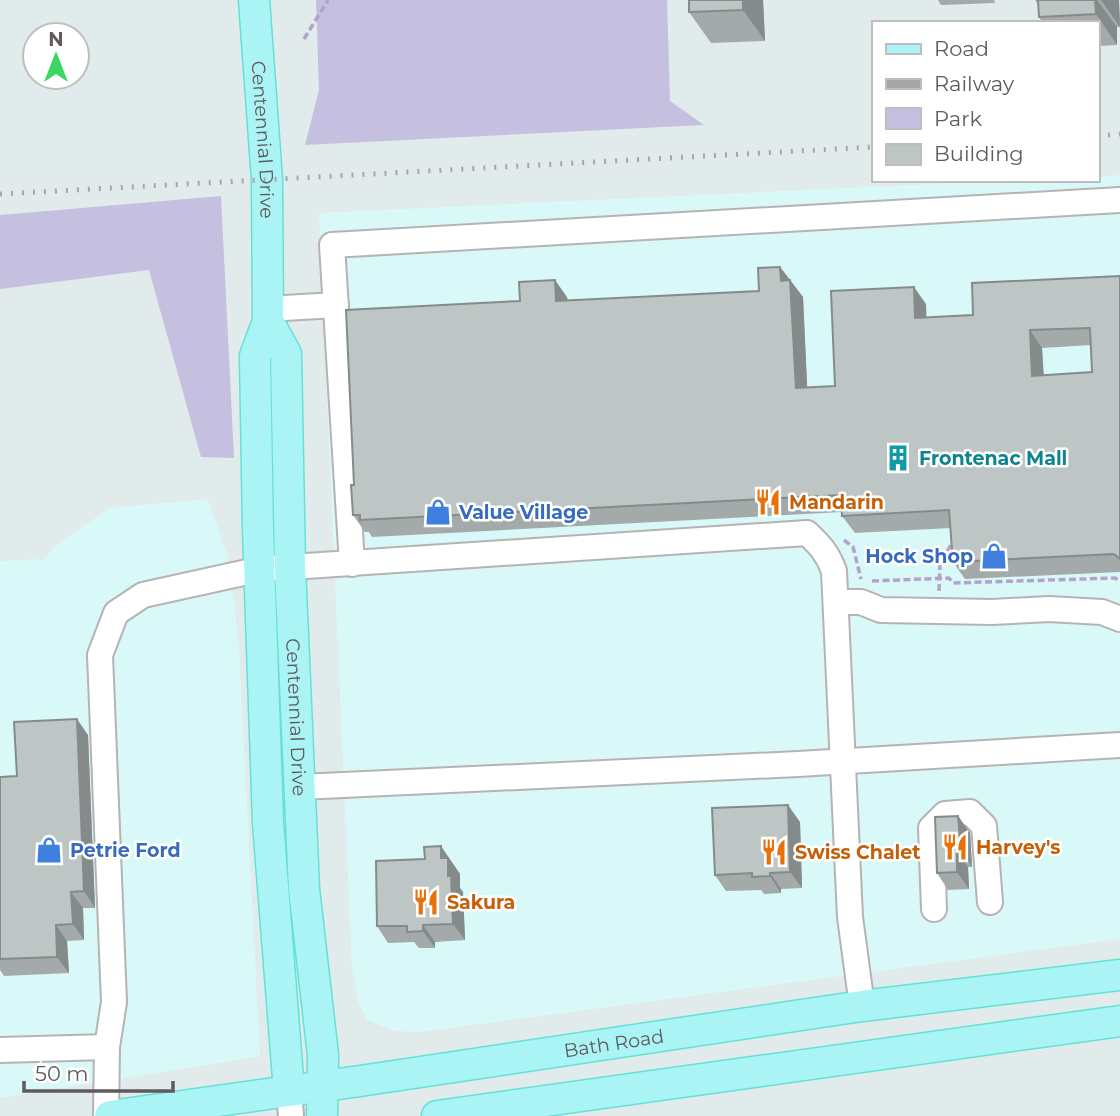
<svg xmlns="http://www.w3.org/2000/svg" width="1120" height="1116" viewBox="0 0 1120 1116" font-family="Montserrat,sans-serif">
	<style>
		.commercial { fill: #d8f9f8 }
		.green { fill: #c6c0e0 }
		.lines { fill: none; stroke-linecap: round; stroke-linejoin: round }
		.minor-casing { stroke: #b7b2b3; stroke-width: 28 }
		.major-casing { stroke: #64e1d5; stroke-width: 33 }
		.path { stroke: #b4a2cc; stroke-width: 3.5; stroke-dasharray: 7 3.5; stroke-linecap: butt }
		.minor { stroke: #fff; stroke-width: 24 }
		.major { stroke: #abf4f6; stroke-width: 30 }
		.rail { stroke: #a7a6a6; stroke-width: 5; stroke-dasharray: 2 9; stroke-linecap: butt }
		.wall { fill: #a3aaa9; fill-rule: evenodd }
		.shaded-wall { fill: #858b8a }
		.building { fill: #bec6c5; stroke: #858b8a; stroke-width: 2; fill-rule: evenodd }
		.labels { text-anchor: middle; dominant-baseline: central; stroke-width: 5; stroke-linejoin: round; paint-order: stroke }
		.street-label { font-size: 19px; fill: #605a5b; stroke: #fff }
		.culture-label { font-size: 19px; font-weight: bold; fill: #0d838f; stroke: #fff; text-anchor: start }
		.food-label { font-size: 19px; font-weight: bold; fill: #c56008; stroke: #fff; text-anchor: start }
		.shop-label { font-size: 19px; font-weight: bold; fill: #366cbe; stroke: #fff; text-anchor: start }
	</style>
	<rect width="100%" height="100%" fill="#e1ebeb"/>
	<g class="commercial">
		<polygon points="1120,175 1120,939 420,1032 395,1031 367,1020 358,1001 352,969 319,213 1018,180 1097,180 1097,177"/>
		<polygon points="208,499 230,563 239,649 260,1056 0,1098 0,561 44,559 57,544 110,508"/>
	</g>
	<g class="green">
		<polygon points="316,0 667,0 670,101 704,125 305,145 319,90"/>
		<polygon points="221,196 234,458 201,457 149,270 0,289 0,215"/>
	</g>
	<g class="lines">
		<g class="minor-casing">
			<g id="minor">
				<polyline points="267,309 336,305"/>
				<polyline points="352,564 332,245 1120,200"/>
				<polyline points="836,602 861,602 881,610 992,612 1049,609 1102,612 1120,619"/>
				<polyline points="300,787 798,764 1120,745"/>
				<polyline points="934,909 931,828 945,814 970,812 984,826 990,902"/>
				<polyline points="0,1050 107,1047"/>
				<polyline points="289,1091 291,1116"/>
				<path d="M106,1116L107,1047L114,1002L100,655L116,613L143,595L261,569L807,533C820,545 828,554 834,571L850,917L862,1006"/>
			</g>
		</g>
		<g class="major-casing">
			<g id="major">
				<path id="s1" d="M254,0L267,180L268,321L255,356L258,530L268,823L289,1091"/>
				<path id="s2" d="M268,321L286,354L290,567L304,889L323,1055L322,1116"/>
				<path id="s3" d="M110,1116L360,1081L862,1006L1120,975"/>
				<polyline points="437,1116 1120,1021"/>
			</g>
		</g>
		<g class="path">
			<polyline points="304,39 328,0"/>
			<polyline points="844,540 853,547 861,579"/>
			<polyline points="872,581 949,578 953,583 1115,578 1120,581"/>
			<polyline points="939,591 940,563 954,540"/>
		</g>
		<use href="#minor" class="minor"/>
		<use href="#major" class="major"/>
		<g class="rail">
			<polyline points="1097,136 1120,134"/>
			<polyline points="0,194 873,147"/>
		</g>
	</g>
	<g class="wall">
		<polygon points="763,0 765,41 711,43 689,12"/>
		<polygon points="938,0 994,0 995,3 941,5"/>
		<polygon points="1035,0 1119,0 1120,27 1117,27 1117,45 1097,46 1097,23 1043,23 1039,17 1038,4"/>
		<path d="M780,267L803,297L807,387L835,386L926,304V318L973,315L1120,276V572L965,579L953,562L951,528L855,533L842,516V512L372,537L369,532H365L353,515L354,485L520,301L567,297L568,300L759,291ZM1091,345L1092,372L1044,375L1042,348Z"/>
		<polygon points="88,735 95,908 83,908 84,940 67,941 69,973 4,976 0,970 0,777 17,776"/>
		<polygon points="958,816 970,833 972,867 968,867 969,889 948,890 937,873"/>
		<polygon points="800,822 802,888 781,889 781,893 764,894 761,890 726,891 715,875"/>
		<polygon points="452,863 460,874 460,888 463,892 465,940 435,942 435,948 419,948 414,942 388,943 377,926"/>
	</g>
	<g class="shaded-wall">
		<polygon points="743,0 763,0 765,41 743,10"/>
		<polygon points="1095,0 1097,0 1117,27 1117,45 1096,14"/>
		<polygon points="1101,0 1119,0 1120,27"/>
		<polygon points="780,267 803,297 808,405 796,388 781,281"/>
		<polygon points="555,280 567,297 568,318 556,301"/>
		<polygon points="914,287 926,304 927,335 915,318"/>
		<polygon points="1030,330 1042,348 1044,393 1032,376"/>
		<polygon points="77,719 88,735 95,908 84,891"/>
		<polygon points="788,805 800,822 802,888 790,872"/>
		<polygon points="958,816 970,833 972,867 961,850"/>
		<polygon points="441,846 460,874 460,888 463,892 465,940 453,924 448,876 441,858"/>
		<polygon points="957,851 968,867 969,889 957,872"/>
		<polygon points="770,873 781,889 781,893 770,876"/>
		<polygon points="71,892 83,908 84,940 73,924"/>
		<polygon points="56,925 67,941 69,973 57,957"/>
		<polygon points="423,925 435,942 435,948 423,931"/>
	</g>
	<g class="building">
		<polygon points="689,0 743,0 743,10 689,12"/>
		<polygon points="1038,0 1095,0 1096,14 1039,17"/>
		<path d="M780,267L781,281L790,280L796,388L835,386L831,291L914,287L915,318L973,315L972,283L1120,276V559L1114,554L953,562L949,510L842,516L841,495L360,520V515H353L351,485H354L346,310L520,301L519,282L555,280L556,301L759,291L758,268ZM1090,328L1092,372L1032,376L1030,330Z"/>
		<polygon points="77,719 84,891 71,892 73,924 56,925 57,957 0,959 0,777 17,776 14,722"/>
		<polygon points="788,805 790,872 770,873 770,876 752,877 752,873 715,875 712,808"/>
		<polygon points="958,816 961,850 957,851 957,872 937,873 935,817"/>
		<polygon points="441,846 441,858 448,858 448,876 451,875 453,924 423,925 423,931 407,932 407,926 377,926 376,861 425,859 424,847"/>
	</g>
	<defs>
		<g id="building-bare" transform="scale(2.1)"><path d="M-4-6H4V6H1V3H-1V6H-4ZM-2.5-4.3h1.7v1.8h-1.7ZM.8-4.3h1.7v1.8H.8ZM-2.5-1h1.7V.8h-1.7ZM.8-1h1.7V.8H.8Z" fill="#0f9aa8" stroke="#fff" stroke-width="2.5" paint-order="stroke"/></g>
		<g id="restaurant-bare" transform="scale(2.1)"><path d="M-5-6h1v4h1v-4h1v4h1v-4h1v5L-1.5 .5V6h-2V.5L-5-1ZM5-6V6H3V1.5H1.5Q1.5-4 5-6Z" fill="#e8710a" stroke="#fff" stroke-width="2.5" paint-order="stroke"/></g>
		<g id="shop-bare" transform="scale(2.1)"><path d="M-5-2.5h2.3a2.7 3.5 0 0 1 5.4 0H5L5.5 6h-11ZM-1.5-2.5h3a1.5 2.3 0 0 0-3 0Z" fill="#3f7fe0" stroke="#fff" stroke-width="2.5" paint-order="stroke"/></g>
	</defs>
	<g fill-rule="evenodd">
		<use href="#building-bare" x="898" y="458"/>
		<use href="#restaurant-bare" x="768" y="502"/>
		<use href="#shop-bare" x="438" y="512"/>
		<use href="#shop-bare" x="994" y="556"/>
		<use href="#restaurant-bare" x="955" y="847"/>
		<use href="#shop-bare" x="49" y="850"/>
		<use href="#restaurant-bare" x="774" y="852"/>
		<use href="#restaurant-bare" x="426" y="902"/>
	</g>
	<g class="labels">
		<g class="street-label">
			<text stroke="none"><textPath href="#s1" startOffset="140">Centennial Drive</textPath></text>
			<text stroke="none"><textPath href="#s2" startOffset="401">Centennial Drive</textPath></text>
			<text stroke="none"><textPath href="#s3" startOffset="509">Bath Road</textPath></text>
		</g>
		<g class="culture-label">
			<text x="919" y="458">Frontenac Mall</text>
		</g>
		<g class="food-label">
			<text x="789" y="502">Mandarin</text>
			<text x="976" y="847">Harvey's</text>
			<text x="795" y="852">Swiss Chalet</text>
			<text x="447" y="902">Sakura</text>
		</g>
		<g class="shop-label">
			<text x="459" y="512">Value Village</text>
			<text x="973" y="556" text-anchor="end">Hock Shop</text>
			<text x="70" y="850">Petrie Ford</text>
		</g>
	</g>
	<rect x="872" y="21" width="228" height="161" fill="#ffffff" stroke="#bfbdbd" stroke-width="2"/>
	<rect x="886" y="44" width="35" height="10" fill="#abf4f6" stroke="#bfbdbd" stroke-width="2"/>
	<text x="934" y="56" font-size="21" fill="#605a5b">Road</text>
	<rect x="886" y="79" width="35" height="10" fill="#a7a6a6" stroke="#bfbdbd" stroke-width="2"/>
	<text x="934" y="91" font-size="21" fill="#605a5b">Railway</text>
	<rect x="886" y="108" width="35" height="21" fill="#c6c0e0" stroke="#bfbdbd" stroke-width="2"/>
	<text x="934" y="126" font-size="21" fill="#605a5b">Park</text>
	<rect x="886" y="144" width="35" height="21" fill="#bec6c5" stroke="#bfbdbd" stroke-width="2"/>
	<text x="934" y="161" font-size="21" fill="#605a5b">Building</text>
	<g transform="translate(56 56)"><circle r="33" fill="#ffffff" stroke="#bfbdbd" stroke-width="2"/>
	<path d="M0-5L12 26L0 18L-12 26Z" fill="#3dd665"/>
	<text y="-10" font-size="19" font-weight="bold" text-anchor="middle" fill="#605a5b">N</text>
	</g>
	<path d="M24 1081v10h149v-10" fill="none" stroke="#605a5b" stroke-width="3.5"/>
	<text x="35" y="1081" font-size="21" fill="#605a5b" stroke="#ffffff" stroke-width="5" paint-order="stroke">50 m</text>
</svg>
